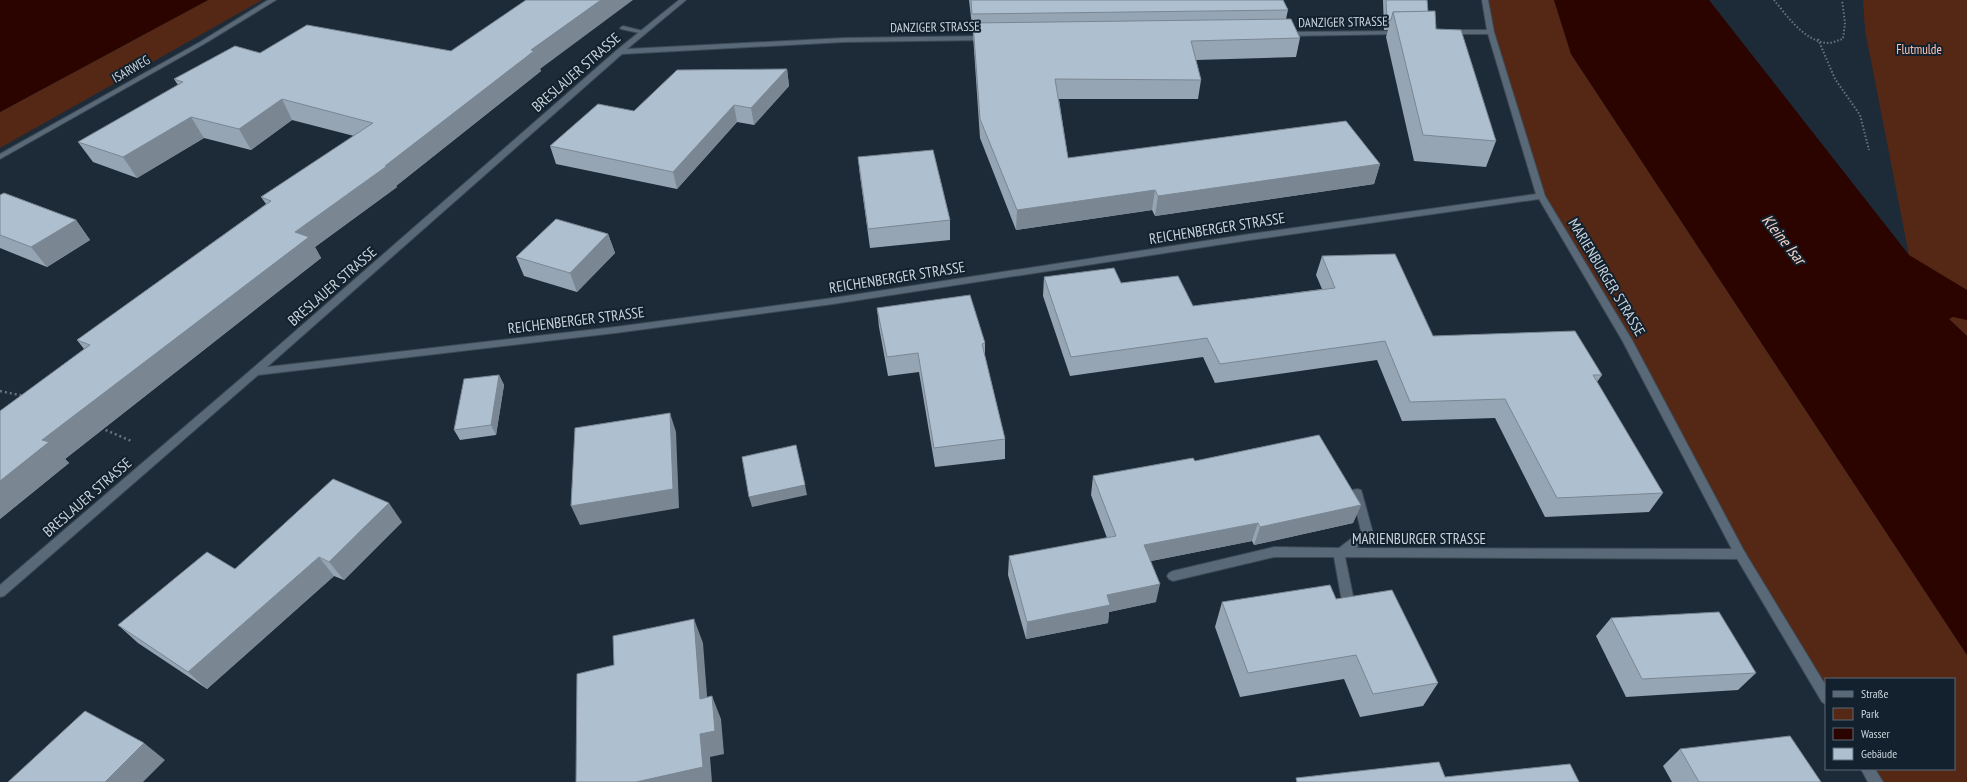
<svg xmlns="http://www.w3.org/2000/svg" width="1967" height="782" viewBox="0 0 1967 782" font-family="'PT Sans Narrow',sans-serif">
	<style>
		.green { fill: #552815 }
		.water { fill: #2b0400 }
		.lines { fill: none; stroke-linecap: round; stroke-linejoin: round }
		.lane-casing { stroke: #3d4954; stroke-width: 2 }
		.street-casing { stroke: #3d4954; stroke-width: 2 }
		.path-far1 { stroke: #67747f; stroke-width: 2; stroke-dasharray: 1.5 2; stroke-linecap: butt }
		.path { stroke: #67747f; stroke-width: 2.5; stroke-dasharray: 2 3; stroke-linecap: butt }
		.lane { fill: #596978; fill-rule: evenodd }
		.street { fill: #596978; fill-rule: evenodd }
		.wall { fill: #96a5b3 }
		.shaded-wall { fill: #7a8692 }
		.building { fill: #aec0d0; stroke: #7a8692 }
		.labels { text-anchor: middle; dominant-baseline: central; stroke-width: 4; stroke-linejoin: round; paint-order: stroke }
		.far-street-label { font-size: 13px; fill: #cad4dc; stroke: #13212e }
		.far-park-label { font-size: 13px; fill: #fec5b0; stroke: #13212e }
		.street-label { font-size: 15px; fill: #cad4dc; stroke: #13212e }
		.water-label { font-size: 16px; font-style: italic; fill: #fbd5c7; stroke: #13212e }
	</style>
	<rect width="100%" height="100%" fill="#1d2b38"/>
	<g class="green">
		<polygon points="208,0 262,0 0,148 0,112"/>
		<polygon points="1485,0 1554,0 1571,54 1967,655 1967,782 1876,782 1868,769 1954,769 1954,679 1826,679 1826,698 1627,340 1541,196 1491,32"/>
		<polygon points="1863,0 1967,0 1967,336 1949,319 1909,255 1865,30"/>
	</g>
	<g class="water">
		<polygon points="0,0 208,0 0,112"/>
		<polygon points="1554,0 1709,0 1909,255 1967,290 1967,320 1953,317 1949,319 1967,336 1967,655 1571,54"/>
	</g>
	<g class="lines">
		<g class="lane-casing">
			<g id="lane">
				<polygon points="623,26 647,32 644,34 621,29 620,28"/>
				<polygon points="1357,489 1361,490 1362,493 1373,533 1371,536 1356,548 1740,549 1744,551 1746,554 1744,557 1740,559 1345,557 1353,596 1359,609 1357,613 1353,614 1349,613 1341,596 1334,557 1274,557 1173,581 1169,579 1167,576 1169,573 1173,571 1274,547 1339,548 1361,531 1352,493 1353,490"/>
			</g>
		</g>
		<g class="street-casing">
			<g id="street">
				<polygon points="268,0 276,0 204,44 0,159 0,154 200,42"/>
				<polygon points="679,0 686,0 627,49 844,38 986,36 989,38 986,40 844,42 622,54 267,367 615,327 833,298 1250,234 1536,194 1488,34 1450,34 1447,32 1450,30 1487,30 1482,0 1488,0 1494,32 1545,196 1632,340 1744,551 1826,686 1826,704 1822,702 1736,557 1622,340 1539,199 1250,240 833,304 615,333 258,375 4,596 0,597 0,585 252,369 617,50"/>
				<polygon points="1400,31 1403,33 1402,34 1286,36 1283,34 1286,32"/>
				<polygon points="1861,769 1875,769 1883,782 1868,782"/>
			</g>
		</g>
		<g class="path-far1">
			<path d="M1774,0C1787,16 1805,42 1828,43C1833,43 1838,40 1843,39L1845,23L1842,0"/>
			<polyline points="1818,39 1835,79 1860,115 1869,150"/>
		</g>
		<g class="path">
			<polyline points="0,391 24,396"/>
			<polyline points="101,428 131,441"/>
		</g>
		<use href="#lane" class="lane"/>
		<use href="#street" class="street"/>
	</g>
	<g class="wall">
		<polygon points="969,0 1283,0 1288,10 1286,19 1300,38 1296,57 1196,60 1201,80 1198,99 1059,99 1068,158 1380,164 1374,184 1155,216 1152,210 1016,230 980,138 973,35"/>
		<polygon points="1383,0 1427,0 1428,11 1436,29 1496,141 1486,167 1414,161 1386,37 1388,30 1384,30"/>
		<polygon points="260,53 540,69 541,71 396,186 397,187 315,247 321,258 65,459 69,463 0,519 0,411 84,349 77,340 266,204 261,197 354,136 292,120 251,150 204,138 137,178 93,162 78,142 178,85 174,79"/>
		<polygon points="787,69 789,86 754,125 737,122 677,189 556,164 550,146"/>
		<polygon points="858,157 950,220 950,240 870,248 860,176"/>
		<polygon points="0,195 76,220 90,240 47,267 0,248"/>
		<polygon points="608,234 615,253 577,292 524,276 516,257"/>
		<polygon points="1322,256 1433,336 1602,375 1597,382 1663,493 1649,512 1545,517 1495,418 1402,421 1377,360 1215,383 1203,357 1070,376 1043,296 1044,277 1121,283 1193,306 1322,289 1316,275"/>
		<polygon points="877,308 985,343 985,356 1005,439 1005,459 935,467 919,372 888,376 879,327"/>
		<polygon points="499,375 504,385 496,435 460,440 454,430"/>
		<polygon points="1195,461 1361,505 1353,523 1254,545 1252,541 1151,561 1156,602 1109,612 1108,623 1026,639 1008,575 1009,556 1107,538 1091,495 1093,476"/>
		<polygon points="402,522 344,580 334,576 207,689 138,643 118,625 235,569"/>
		<polygon points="1336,599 1438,683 1423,706 1360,717 1344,679 1240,697 1215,627 1222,602"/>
		<polygon points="1611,618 1756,673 1738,690 1626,697 1596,636"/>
		<polygon points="1680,749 1821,782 1672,782 1663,766"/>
	</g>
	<g class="shaded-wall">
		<polygon points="601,0 633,0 540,69 541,71 396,186 397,187 315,247 321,258 65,459 69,463 0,519 0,481 42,440 295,232 385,166 531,50"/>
		<polygon points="787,69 789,86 754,125 751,108"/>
		<polygon points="282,99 292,120 251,150 239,129"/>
		<polygon points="734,105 737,122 677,189 673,172"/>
		<polygon points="191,117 204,138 137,178 123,157"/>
		<polygon points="1380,164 1374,184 1155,216 1158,196"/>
		<polygon points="1155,190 1152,210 1016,230 1017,210"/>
		<polygon points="76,220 90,240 47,267 31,247"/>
		<polygon points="608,234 615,253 577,292 570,273"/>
		<polygon points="499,375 504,385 496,435 491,425"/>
		<polygon points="670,413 676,432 679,508 580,525 571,506"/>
		<polygon points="805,485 807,495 752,507 749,497"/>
		<polygon points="389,503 402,522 344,580 329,562"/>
		<polygon points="1361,505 1353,523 1254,545 1260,527"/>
		<polygon points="1258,523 1252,541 1141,563 1144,545"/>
		<polygon points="319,557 334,576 207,689 188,672"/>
		<polygon points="1160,584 1156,602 1109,612 1108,623 1026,639 1027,622 1107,595"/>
		<polygon points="694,619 703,643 709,722 700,699"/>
		<polygon points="712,696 721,719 724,754 710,757 712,782 636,782 700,734"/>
		<polygon points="144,743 165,760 143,782 105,782"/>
	</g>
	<g class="building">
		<polygon points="526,0 601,0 531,50 534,51 385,166 387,166 295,232 309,237 42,440 49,442 0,481 0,411 90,345 77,340 271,201 261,197 373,123 282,99 239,129 191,117 123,157 78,142 183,82 174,79 235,46 260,53 307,25 451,51"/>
		<polygon points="971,0 1283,0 1288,10 972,14"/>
		<polygon points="1386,0 1427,0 1428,12 1393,12 1391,20 1387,20"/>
		<polygon points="1435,11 1436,29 1461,30 1496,141 1423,135 1393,12"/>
		<polygon points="1291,19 1300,38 1191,41 1201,80 1055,79 1068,158 1346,121 1380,164 1158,196 1155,190 1017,210 980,119 973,23"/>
		<polygon points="787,69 751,108 734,105 673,172 550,146 598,104 634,111 677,70"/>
		<polygon points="933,150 950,220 868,229 858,157"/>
		<polygon points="4,193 76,220 31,247 0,235 0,195"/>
		<polygon points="556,219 608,234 570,273 516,257"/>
		<polygon points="1395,254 1433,336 1575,331 1602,375 1593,375 1663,493 1557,498 1505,399 1410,402 1385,341 1220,364 1207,338 1071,357 1044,277 1114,268 1121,283 1178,276 1193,306 1335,288 1322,256"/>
		<polygon points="970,295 985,343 982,344 1005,439 934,448 918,353 887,357 877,308"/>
		<polygon points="499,375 491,425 454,430 464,379"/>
		<polygon points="670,413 673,489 571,506 575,428"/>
		<polygon points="1319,435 1361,505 1260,527 1258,523 1144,545 1160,584 1107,595 1110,605 1027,622 1009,556 1116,536 1093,476 1193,458 1195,461"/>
		<polygon points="796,445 805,485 749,497 742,457"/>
		<polygon points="333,479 389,503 329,562 319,557 188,672 118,625 207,552 235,569"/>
		<polygon points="1330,585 1336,599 1392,590 1438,683 1373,694 1356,655 1248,673 1222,602"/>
		<polygon points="1719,612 1756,673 1642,679 1611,618"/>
		<polygon points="694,619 700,699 712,696 715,731 700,734 703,767 636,782 576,782 577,674 614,665 613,636"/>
		<polygon points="85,711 144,743 105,782 8,782"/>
		<polygon points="1790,736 1821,782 1699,782 1680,749"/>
		<polygon points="1439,762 1445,777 1570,764 1579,782 1297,782 1296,778"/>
	</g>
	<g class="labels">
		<g class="far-street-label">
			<text transform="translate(1343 22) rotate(-1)">DANZIGER STRASSE</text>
			<text transform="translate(935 27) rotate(-1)">DANZIGER STRASSE</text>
			<text transform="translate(131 69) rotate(-30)">ISARWEG</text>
		</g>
		<g class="far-park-label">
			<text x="1919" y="49">Flutmulde</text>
		</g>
		<g class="street-label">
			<text transform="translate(576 72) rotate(-41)">BRESLAUER STRASSE</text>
			<text transform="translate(1217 228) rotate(-9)">REICHENBERGER STRASSE</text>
			<text transform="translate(897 277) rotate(-9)">REICHENBERGER STRASSE</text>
			<text transform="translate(1607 277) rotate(59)">MARIENBURGER STRASSE</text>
			<text transform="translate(332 286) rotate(-41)">BRESLAUER STRASSE</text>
			<text transform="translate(576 320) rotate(-7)">REICHENBERGER STRASSE</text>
			<text transform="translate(87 497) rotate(-41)">BRESLAUER STRASSE</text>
			<text x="1419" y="538">MARIENBURGER STRASSE</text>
		</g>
		<g class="water-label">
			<text transform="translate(1784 239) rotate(51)">Kleine Isar</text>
		</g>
	</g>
	<rect x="1825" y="678" width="130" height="92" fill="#13212e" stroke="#5c6974"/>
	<rect x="1833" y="691" width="20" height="6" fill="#596978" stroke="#5c6974"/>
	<text x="1861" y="698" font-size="12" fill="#cad4dc">Straße</text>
	<rect x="1833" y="708" width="20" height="12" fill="#552815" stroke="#5c6974"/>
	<text x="1861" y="718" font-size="12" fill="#cad4dc">Park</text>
	<rect x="1833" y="728" width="20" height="12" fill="#2b0400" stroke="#5c6974"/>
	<text x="1861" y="738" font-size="12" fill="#cad4dc">Wasser</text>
	<rect x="1833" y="748" width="20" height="12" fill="#aec0d0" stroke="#5c6974"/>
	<text x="1861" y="758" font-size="12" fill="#cad4dc">Gebäude</text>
</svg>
